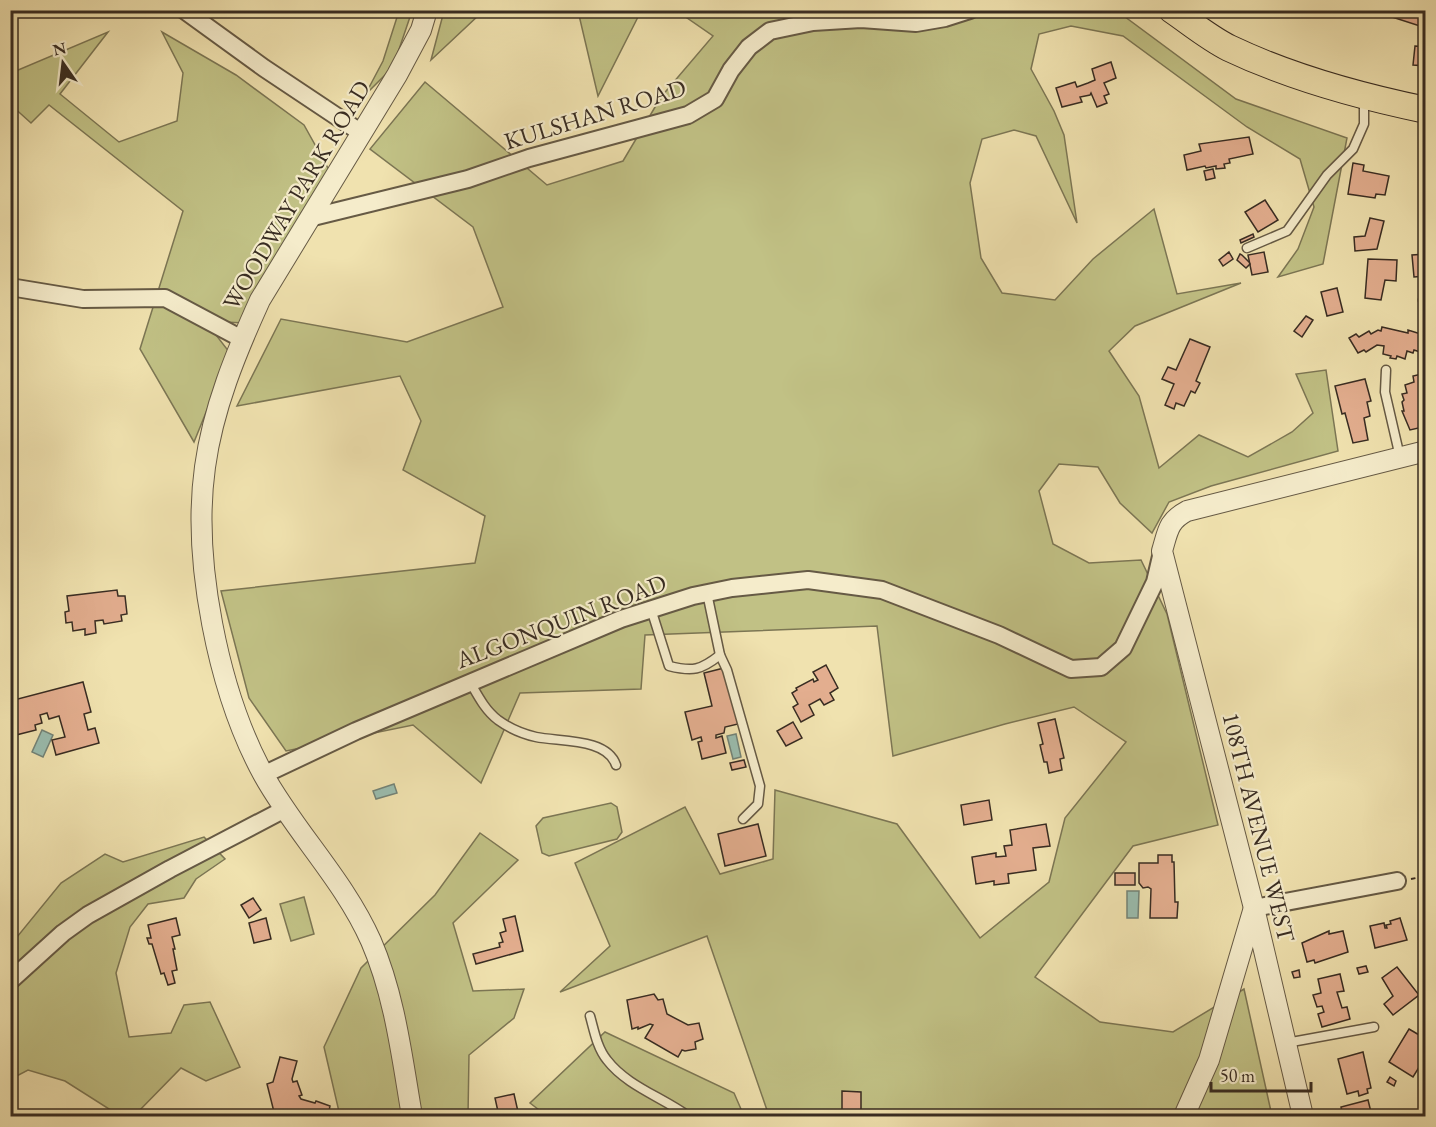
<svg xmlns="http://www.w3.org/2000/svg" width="1436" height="1127" viewBox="0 0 1436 1127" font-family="'EB Garamond',serif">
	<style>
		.green { fill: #c1c185; stroke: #7c7654; stroke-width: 1.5 }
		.water { fill: #9abdaf; stroke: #738377; stroke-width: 1.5 }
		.building { fill: #e3ae8f; stroke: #382c22; stroke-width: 1.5 }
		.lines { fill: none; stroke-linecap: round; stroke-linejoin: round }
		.service-casing { stroke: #665a45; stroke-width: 11 }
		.minor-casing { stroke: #665a45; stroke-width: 20 }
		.tertiary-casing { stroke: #665a45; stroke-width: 22 }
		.primary-casing { stroke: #382c22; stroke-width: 28 }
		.path { stroke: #382c22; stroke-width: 2; stroke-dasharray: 4.5 3; stroke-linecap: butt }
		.service { stroke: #f5eccb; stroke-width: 8 }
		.minor { stroke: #f5eccb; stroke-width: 16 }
		.tertiary { stroke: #f5eccb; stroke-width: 20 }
		.primary { stroke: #f0e2af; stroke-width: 26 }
		.labels { text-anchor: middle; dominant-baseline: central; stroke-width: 4.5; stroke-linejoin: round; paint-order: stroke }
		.street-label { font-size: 24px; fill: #382c22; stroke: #f5eccb }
	</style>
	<rect width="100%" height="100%" fill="#f0e2af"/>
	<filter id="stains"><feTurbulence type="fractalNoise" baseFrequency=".00333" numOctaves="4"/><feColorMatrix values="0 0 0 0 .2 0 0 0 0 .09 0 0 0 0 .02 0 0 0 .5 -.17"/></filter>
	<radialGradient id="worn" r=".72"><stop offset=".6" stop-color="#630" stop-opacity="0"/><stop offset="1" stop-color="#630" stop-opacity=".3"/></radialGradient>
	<g class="green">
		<polygon points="399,11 412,11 393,67 365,95 383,61"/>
		<polygon points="444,11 444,10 497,11 479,15 431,60"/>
		<polygon points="578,11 641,11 598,96"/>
		<polygon points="677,11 1117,11 1236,99 1347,138 1323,264 1278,277 1298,249 1314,207 1300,159 1247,127 1123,36 1071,26 1039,34 1031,69 1054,111 1064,135 1077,223 1036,136 1014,130 982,139 970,183 981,258 1002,293 1055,300 1093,259 1154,209 1177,294 1241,283 1135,326 1109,351 1139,396 1159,468 1199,435 1248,457 1292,432 1313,413 1296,374 1326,370 1338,451 1211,486 1169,502 1152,533 1120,503 1098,467 1059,464 1039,491 1053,544 1089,563 1141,560 1167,614 1218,825 1133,846 1035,977 1100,1022 1173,1032 1244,989 1272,1116 769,1116 707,936 560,992 610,946 575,863 685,807 720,874 773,859 775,790 897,824 980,938 1049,882 1065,818 1126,742 1074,707 1005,724 893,756 877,626 645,635 641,689 520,693 481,783 413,725 286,751 249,698 221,591 475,563 485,516 403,470 421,421 400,376 237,406 281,319 407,342 503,307 473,227 370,149 425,82 547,185 623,161 661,97 713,36"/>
		<polygon points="108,32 60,94 119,142 177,121 183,73 162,32 236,75 304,125 329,170 244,323 225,322 216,335 230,353 194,442 140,349 183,211 49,105 31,123 11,105 11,73"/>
		<polygon points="611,803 617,807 622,832 617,839 549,856 542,853 536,826 543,818"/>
		<polygon points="480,833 518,860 453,923 473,991 524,989 514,1018 469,1055 468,1116 340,1116 324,1047 361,968 435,895"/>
		<polygon points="204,837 225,859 196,879 184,898 148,904 130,927 116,973 129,1037 171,1033 184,1005 210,1002 240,1067 206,1081 181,1068 134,1116 120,1116 65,1081 28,1070 11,1079 11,940 13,942 61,883 105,854 123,862"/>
		<polygon points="304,897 314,934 291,941 280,904"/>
		<polygon points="605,1032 734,1093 744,1116 547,1116 530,1103"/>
	</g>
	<g class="water">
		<polygon points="42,730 53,735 43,757 32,752"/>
		<polygon points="736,734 741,757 733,759 727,736"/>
		<polygon points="394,784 397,793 376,799 373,791"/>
		<polygon points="1127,891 1139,891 1138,918 1127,918"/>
	</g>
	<g class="building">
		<polygon points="1391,10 1426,10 1426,28 1389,16"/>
		<polygon points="1415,46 1426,47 1426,66 1413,65"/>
		<polygon points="1111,62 1116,78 1104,83 1109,94 1104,96 1107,103 1097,107 1091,93 1090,95 1080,97 1082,102 1062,107 1056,88 1075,82 1077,87 1088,83 1095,80 1092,69"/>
		<polygon points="1249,137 1253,154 1229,159 1230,163 1224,164 1225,168 1216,169 1216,166 1206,168 1205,166 1187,170 1184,155 1201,151 1199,144"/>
		<polygon points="1353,163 1364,165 1363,171 1389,176 1385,195 1376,194 1375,198 1348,194"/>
		<polygon points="1423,165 1426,165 1426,185 1420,184"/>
		<polygon points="1213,169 1215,178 1206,180 1204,171"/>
		<polygon points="1265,200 1278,220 1258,232 1245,212"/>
		<polygon points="1370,218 1384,221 1377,249 1355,251 1354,237 1365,236"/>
		<polygon points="1253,234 1254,237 1241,243 1240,240"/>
		<polygon points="1229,252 1233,259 1223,266 1219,260"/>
		<polygon points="1264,252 1268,272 1252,275 1248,255"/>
		<polygon points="1240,254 1242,255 1249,262 1250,264 1246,268 1237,260"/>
		<polygon points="1426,254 1426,276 1414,277 1412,255"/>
		<polygon points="1368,259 1397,260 1396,281 1385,280 1381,300 1365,298"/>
		<polygon points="1337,288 1343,312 1327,316 1321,292"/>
		<polygon points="1306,316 1313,320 1302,337 1294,331"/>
		<polygon points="1382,327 1408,333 1408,330 1424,335 1420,352 1414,350 1413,353 1407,351 1405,359 1397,356 1396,359 1390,358 1391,356 1383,354 1384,346 1377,345 1366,352 1364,350 1358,353 1349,338 1356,334 1359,337 1369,331 1371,334 1378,330 1381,331"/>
		<polygon points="1190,339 1210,347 1196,381 1200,383 1195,393 1191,391 1184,406 1176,403 1174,409 1165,405 1174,384 1162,379 1168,367 1176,370"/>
		<polygon points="1426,373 1426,422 1422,423 1423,427 1410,430 1402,411 1404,411 1402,402 1404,400 1402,394 1407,393 1405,385 1414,382 1413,376"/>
		<polygon points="1365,379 1371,401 1367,402 1370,416 1364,418 1368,440 1353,443 1345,413 1342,414 1335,386"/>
		<polygon points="117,590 118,596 125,596 127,614 121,615 122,621 104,624 103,620 95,621 96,633 85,635 85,629 73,631 72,622 66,623 65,612 69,611 67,596"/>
		<polygon points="10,604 13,604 17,633 10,634"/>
		<polygon points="826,665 838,688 830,693 834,700 824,705 820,699 809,705 814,715 801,722 793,707 798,704 792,693 797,690 796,688 813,679 814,682 818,680 813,672"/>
		<polygon points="724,668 738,724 725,727 724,733 716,735 716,738 722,736 726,753 702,759 698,742 702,741 701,737 692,740 685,712 712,706 704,673"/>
		<polygon points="83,682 91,712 84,714 88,730 95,728 99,743 56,755 52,740 65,737 59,716 49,719 47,713 40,715 42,723 35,725 36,730 16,735 10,713 10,701"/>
		<polygon points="1055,719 1064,758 1060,759 1062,770 1049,773 1047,762 1044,762 1040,745 1043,744 1038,723"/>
		<polygon points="793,722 802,738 786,746 777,731"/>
		<polygon points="744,760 746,767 732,770 730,763"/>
		<polygon points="989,800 992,820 964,825 961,805"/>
		<polygon points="758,824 766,856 725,866 718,834"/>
		<polygon points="1046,824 1050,846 1033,848 1036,870 1008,874 1009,883 994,885 994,881 976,884 972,857 996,853 996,857 1006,856 1004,846 1012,845 1010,830"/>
		<polygon points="1158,855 1172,855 1172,862 1174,862 1175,902 1178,902 1177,918 1150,918 1151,889 1148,887 1143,888 1139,883 1139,863 1158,863"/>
		<rect x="1115" y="873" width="20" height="12"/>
		<polygon points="253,898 261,910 249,918 241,905"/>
		<polygon points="515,916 523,951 476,964 473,954 500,947 499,943 503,942 500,933 506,931 503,919"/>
		<polygon points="176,918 180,935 172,937 175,949 173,949 177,970 172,971 175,983 168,985 164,973 161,974 152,944 149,944 147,938 151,938 148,925"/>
		<polygon points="266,918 271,939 254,943 249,923"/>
		<polygon points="1400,918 1407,940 1375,948 1370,926 1384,923 1385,928 1387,928 1386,925 1391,924 1390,921"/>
		<polygon points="1329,931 1329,934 1343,931 1348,952 1315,963 1314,960 1307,962 1302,943"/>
		<polygon points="1366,966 1368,972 1359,974 1357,968"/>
		<polygon points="1397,967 1419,995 1393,1015 1384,1004 1393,996 1382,978"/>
		<polygon points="1299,970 1300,977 1294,978 1292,972"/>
		<polygon points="1340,974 1344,991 1337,992 1342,1008 1347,1007 1350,1019 1322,1027 1318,1014 1324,1012 1322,1006 1317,1007 1313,995 1321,993 1318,979"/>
		<polygon points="654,994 658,1000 663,999 667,1014 688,1025 699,1023 703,1039 695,1042 696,1049 685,1051 682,1050 678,1057 645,1038 653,1025 650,1024 638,1029 638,1027 632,1029 627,1000"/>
		<polygon points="1409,1029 1426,1039 1426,1056 1413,1077 1389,1062"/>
		<polygon points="1363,1052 1371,1088 1367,1089 1368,1093 1359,1096 1358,1091 1347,1094 1338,1059"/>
		<polygon points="280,1057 297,1061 292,1079 293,1082 297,1081 302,1095 299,1096 301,1099 315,1103 316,1101 330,1106 328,1116 275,1116 267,1084 273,1082"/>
		<polygon points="1390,1077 1396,1081 1394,1086 1387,1082"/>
		<polygon points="842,1091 861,1092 861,1115 884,1116 842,1116"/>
		<polygon points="514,1094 519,1116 496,1116 499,1116 495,1098"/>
		<polygon points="1368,1100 1372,1116 1343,1116 1341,1107"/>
	</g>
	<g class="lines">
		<g class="service-casing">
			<g id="service">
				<polyline points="1247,248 1287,231 1327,175 1353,149 1364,124 1364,100"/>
				<polyline points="1423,300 1426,311"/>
				<polyline points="1386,370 1385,392 1400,457"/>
				<polyline points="707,593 720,655 727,670 760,786 758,804 743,819"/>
				<path d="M651,609L669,666C693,672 701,670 720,655"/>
				<path d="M470,682C478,696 485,710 498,720C509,728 523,734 536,737C560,742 607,738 616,765"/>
				<path d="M590,1016C594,1030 597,1048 607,1060C627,1086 662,1097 688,1116"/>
				<polyline points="1286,1043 1374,1027"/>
			</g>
		</g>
		<g class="minor-casing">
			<g id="minor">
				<polyline points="184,10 264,68 360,132"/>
				<polyline points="309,218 468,179 529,158 688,115 715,99 731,70 749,47 770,31 813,22 861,19 916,23 945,18 970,10"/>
				<polyline points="10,287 83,299 165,298 242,339"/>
				<polyline points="263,775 356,731 621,619 693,596 732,588 808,580 882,590 999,635 1071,669 1101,667 1123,648 1155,582 1162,552"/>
				<polyline points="1254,908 1397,881"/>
				<polyline points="10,981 63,933 88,915 170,869 285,809"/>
			</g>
		</g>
		<g class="tertiary-casing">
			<g id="tertiary">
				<path d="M412,1116C402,1058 395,996 371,941C344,880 295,832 263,774C218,691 192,560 205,467C213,408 236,353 260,300L397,75L421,30L427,10"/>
				<polyline points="1184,1116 1209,1060 1253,911"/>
				<path d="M1303,1116L1254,908L1162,551C1168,531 1168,521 1187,511L1426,451"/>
			</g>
		</g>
		<g class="primary-casing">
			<path id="primary" d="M1172,10C1191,23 1209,38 1229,48C1292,78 1358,96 1426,110"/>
		</g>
		<polyline class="path" points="1411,879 1426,876"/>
		<use href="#service" class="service"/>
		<use href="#minor" class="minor"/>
		<use href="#tertiary" class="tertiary"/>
		<use href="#primary" class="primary"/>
	</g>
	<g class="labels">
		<g class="street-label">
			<text transform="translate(595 114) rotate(-17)">KULSHAN ROAD</text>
			<text transform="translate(296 195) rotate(-59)">WOODWAY PARK ROAD</text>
			<text transform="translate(561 621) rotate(-21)">ALGONQUIN ROAD</text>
			<text transform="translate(1259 827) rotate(76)">108TH AVENUE WEST</text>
		</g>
	</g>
	<rect width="1436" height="1127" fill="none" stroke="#f0e2af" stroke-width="36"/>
	<rect x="12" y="12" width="1412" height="1103" fill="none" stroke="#382c22" stroke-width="3"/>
	<rect x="18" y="18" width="1400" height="1091" fill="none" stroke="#382c22" stroke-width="1.5"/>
	<g transform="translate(63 63) rotate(346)" stroke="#f5eccb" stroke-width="4.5" paint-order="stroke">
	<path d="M0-4.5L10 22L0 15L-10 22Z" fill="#382c22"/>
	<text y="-9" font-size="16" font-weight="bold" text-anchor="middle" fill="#382c22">N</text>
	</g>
	<path d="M1211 1082v9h100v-9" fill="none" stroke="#382c22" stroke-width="3"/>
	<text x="1220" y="1082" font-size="18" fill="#382c22" stroke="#f5eccb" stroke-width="4.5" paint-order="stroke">50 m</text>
	<rect width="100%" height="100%" filter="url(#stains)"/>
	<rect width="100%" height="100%" fill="url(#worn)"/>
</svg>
